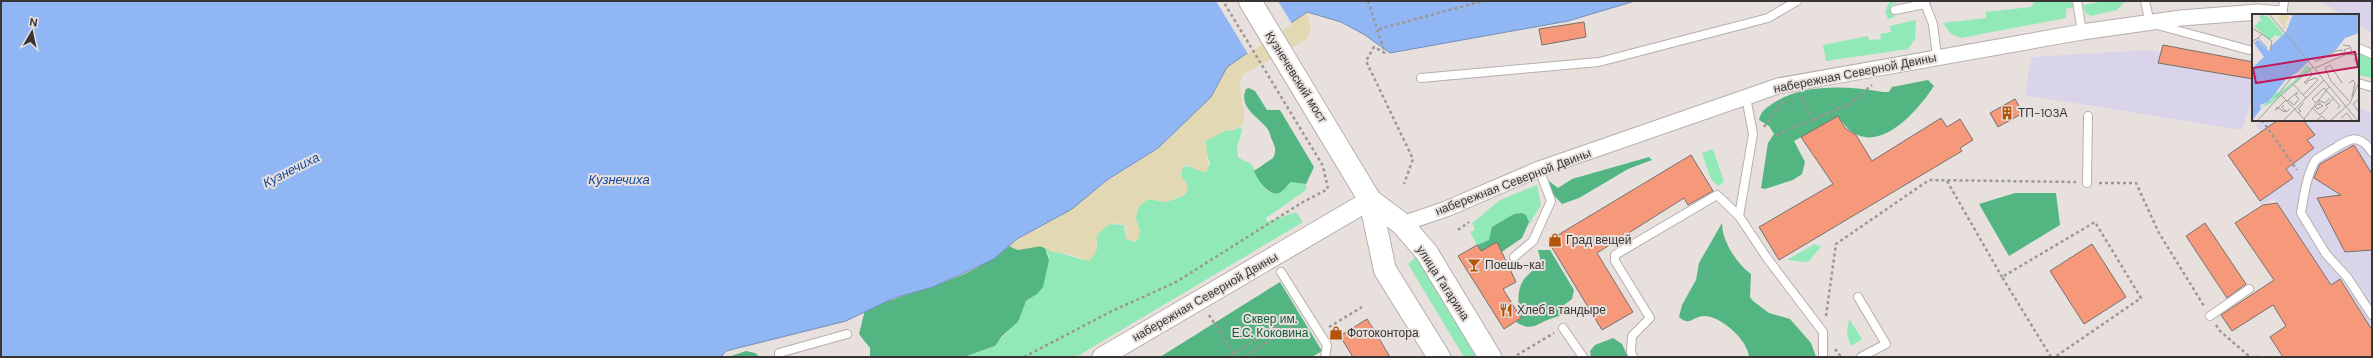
<svg xmlns="http://www.w3.org/2000/svg" width="2373" height="358" viewBox="0 0 2373 358" font-family="'DM Sans',sans-serif">
	<style>
		.industrial { fill: #dad4ea }
		.green { fill: #91e9b8 }
		.forest { fill: #52b582 }
		.sand { fill: #e2d8b3 }
		.water { fill: #90b6f3; stroke: #768fba }
		.pier { fill: #e7e0dd }
		.building { fill: #f6997b; stroke: #77706e }
		.lines { fill: none; stroke-linecap: round; stroke-linejoin: round }
		.service-casing { stroke: #b6afac; stroke-width: 10 }
		.minor-casing { stroke: #b6afac; stroke-width: 17 }
		.tertiary-casing { stroke: #b6afac; stroke-width: 21 }
		.primary-casing { stroke: #b6afac; stroke-width: 24 }
		.path { stroke: #9c9795; stroke-width: 2.5; stroke-dasharray: 3 3; stroke-linecap: butt }
		.service { stroke: #fff; stroke-width: 8 }
		.minor { stroke: #fff; stroke-width: 15 }
		.tertiary { stroke: #fff; stroke-width: 19 }
		.primary { stroke: #fff; stroke-width: 22 }
		.labels { text-anchor: middle; dominant-baseline: central; stroke-width: 4; stroke-linejoin: round; paint-order: stroke }
		.street-label { font-size: 12px; fill: #383534; stroke: #e7e0dd }
		.poi-label { font-size: 12px; fill: #383534; stroke: #e7e0dd; text-anchor: start }
		.park-label { font-size: 12px; fill: #115c3b; stroke: #e7e0dd }
		.water-label { font-size: 13px; font-style: italic; fill: #144ba1; stroke: #e7e0dd }
		.inset-road { fill: none; stroke: #a19c99; stroke-width: 1 }
		.view { fill: #c2185b; fill-opacity: 0.15; stroke: #c2185b; stroke-width: 2 }
		.inset-edge { fill: none; stroke: #383534; stroke-width: 2 }
	</style>
	<rect width="100%" height="100%" fill="#e7e0dd"/>
	<g class="industrial">
		<polygon points="2320,1 2372,1 2372,33 2358,24 2358,15 2343,15"/>
		<polygon points="2149,50 2253,71 2253,94 2242,130 2025,95 2031,57"/>
		<polygon points="2358,108 2372,113 2372,330 2340,279 2314,296 2281,301 2322,271 2274,198 2262,205 2228,155 2260,132 2256,125 2263,120 2358,120"/>
	</g>
	<g class="green">
		<polygon points="1890,1 1901,1 1891,5 1895,17 1888,19 1885,11"/>
		<polygon points="2035,1 2072,1 2073,7 2066,9 2066,18 1961,38 1950,33 1943,23 1986,18 1986,12 2031,7"/>
		<polygon points="2106,1 2126,1 2117,10 2090,16 2085,12 2083,5"/>
		<polygon points="1916,20 1915,39 1908,49 1826,61 1823,45 1868,36 1869,40 1881,39 1880,34 1891,32 1890,26"/>
		<polygon points="2358,50 2372,55 2372,78 2358,75"/>
		<path d="M1241,127L1242,131L1237,147L1238,157C1242,160 1246,161 1250,163C1257,169 1263,199 1279,193C1284,191 1287,185 1291,182L1306,184V190L1266,218L1267,222L1296,212L1303,222L1076,357H964L991,348L1018,322L1023,304L1037,294L1049,256L1045,248L1083,260L1097,249L1096,235L1109,224L1124,225L1126,239L1135,242L1140,231L1135,218L1140,204L1148,199L1166,202L1183,196L1186,182L1181,177L1182,167L1188,166L1206,172L1210,163L1206,152V141L1226,130L1231,131Z"/>
		<polygon points="1713,149 1724,182 1718,186 1711,179 1702,153"/>
		<polygon points="1537,185 1541,205 1528,226 1529,222 1511,216 1502,221 1489,240 1477,245 1470,232 1475,230 1472,223 1500,200"/>
		<polygon points="1815,244 1821,247 1808,262 1787,260"/>
		<polygon points="1416,257 1481,357 1464,357 1408,264"/>
		<polygon points="1849,319 1862,339 1851,346 1847,334"/>
	</g>
	<g class="forest">
		<path d="M1928,80L1934,86C1912,119 1868,165 1838,116L1794,141L1805,162L1802,174L1793,180L1765,189L1761,188L1768,143L1774,134L1769,126L1759,120C1761,111 1765,109 1772,104C1802,83 1848,86 1883,92H1889L1892,87Z"/>
		<path d="M1249,88L1255,91L1267,110H1280L1314,167L1306,184L1291,182C1287,185 1284,191 1279,193C1269,197 1257,179 1254,171L1273,158C1277,151 1275,146 1272,140C1270,136 1270,132 1267,128C1258,117 1238,107 1246,89Z"/>
		<polygon points="1649,157 1652,160 1628,169 1579,198 1562,204 1551,192 1549,181 1558,188 1572,179"/>
		<polygon points="2015,193 2056,193 2060,225 2009,256 1979,204"/>
		<polygon points="1522,213 1526,215 1529,222 1522,238 1487,262 1477,245 1489,240 1492,227 1514,214"/>
		<path d="M1722,223C1722,241 1736,263 1751,274L1750,297L1753,301L1769,313L1790,319L1811,343L1816,357H1749C1748,340 1721,316 1704,316C1693,316 1690,327 1679,317L1682,305L1696,280L1699,263Z"/>
		<path d="M1037,245L1045,248L1049,260L1043,287L1037,294L1026,301L1018,322L1002,336L995,346L964,357H870V348L859,334L865,310C912,290 969,281 1009,246L1018,250Z"/>
		<path d="M1538,250H1550L1574,290L1572,299L1564,305L1565,314C1560,316 1555,317 1550,319C1536,324 1532,332 1516,322L1521,318C1518,306 1516,289 1525,278C1530,272 1536,269 1541,262Z"/>
		<polygon points="1280,282 1322,351 1312,357 1160,357"/>
		<polygon points="1613,338 1622,344 1628,357 1591,357 1590,351 1595,345"/>
		<polygon points="746,351 755,353 760,357 728,357"/>
	</g>
	<path class="sand" d="M1307,12L1311,30L1307,39L1242,75C1236,91 1248,109 1243,124L1231,131L1226,130L1206,141L1208,170L1203,172L1185,165L1180,174L1188,185L1186,194L1166,202L1148,199L1138,207L1136,218L1140,231L1138,241L1126,239V227L1121,223L1109,224L1097,235L1096,253L1089,261L1069,254L1052,252L1042,246L1018,250L1009,246L1158,148L1211,97L1227,67Z"/>
	<polygon class="water" points="1,1 1635,1 1568,21 1390,53 1365,35 1341,22 1307,12 1227,67 1211,97 1158,148 1107,180 1072,209 1017,239 994,259 933,287 894,298 846,321 726,351 721,357 1,357"/>
	<polygon class="pier" points="1216,1 1278,1 1292,24 1248,54"/>
	<g class="building">
		<polygon points="1584,22 1586,37 1542,45 1539,29"/>
		<polygon points="2163,45 2253,62 2253,79 2158,63"/>
		<polygon points="2015,99 2023,113 1998,127 1990,113"/>
		<polygon points="1838,116 1845,128 1856,135 1872,161 1941,118 1947,127 1960,119 1973,140 1960,148 1962,151 1779,260 1759,227 1833,184 1801,137"/>
		<polygon points="2278,120 2303,120 2315,135 2307,140 2314,148 2286,169 2293,178 2260,201 2228,155"/>
		<polygon points="2354,145 2372,174 2372,250 2345,252 2317,198 2341,195 2314,178 2320,164"/>
		<polygon points="1691,155 1713,191 1688,205 1684,198 1597,253 1633,312 1602,330 1548,241"/>
		<polygon points="2277,203 2331,285 2340,279 2372,330 2372,357 2283,357 2270,337 2286,326 2273,305 2232,331 2221,315 2274,280 2235,223 2263,205"/>
		<polygon points="2205,223 2246,284 2227,298 2186,236"/>
		<polygon points="1497,242 1516,282 1503,289 1521,318 1504,329 1458,256 1477,245 1481,251"/>
		<polygon points="2092,244 2126,297 2084,324 2050,271"/>
		<polygon points="1367,319 1374,330 1390,357 1353,357 1340,336"/>
	</g>
	<g class="lines">
		<g class="service-casing">
			<g id="service">
				<polyline points="1924,1 1933,24 1937,57"/>
				<polyline points="2077,1 2082,32"/>
				<polyline points="2145,1 2150,23 2253,51"/>
				<polyline points="1895,10 1925,4"/>
				<polyline points="2282,15 2284,1"/>
				<polyline points="2358,48 2372,54"/>
				<polyline points="1421,78 1599,62 1768,18 1797,1"/>
				<polyline points="2358,83 2372,87"/>
				<path d="M2372,152C2358,131 2348,140 2330,151C2326,154 2318,157 2315,161C2306,177 2304,196 2301,213L2326,254L2347,277L2372,315"/>
				<polyline points="2087,183 2088,116"/>
				<polyline points="1739,216 1753,134 1746,97"/>
				<polyline points="1514,257 1533,241 1551,201 1539,169"/>
				<polyline points="1281,272 1327,345 1325,357"/>
				<polyline points="1858,297 1886,344 1861,357"/>
				<polyline points="2210,316 2249,289"/>
				<polyline points="1563,328 1583,357"/>
				<polyline points="779,357 779,353 847,334"/>
				<polyline points="1633,357 1631,352 1632,336 1650,318 1615,261 1615,255 1717,195 1739,216 1767,258 1823,332 1823,357"/>
			</g>
		</g>
		<g class="minor-casing">
			<polyline id="minor" points="1402,224 1446,209 1539,169 1778,86 2082,32 2181,18 2258,12 2280,14"/>
		</g>
		<g class="tertiary-casing">
			<polyline id="tertiary" points="1102,357 1370,200"/>
		</g>
		<g class="primary-casing">
			<g id="primary">
				<polyline points="1250,1 1370,200 1385,270 1439,357"/>
				<polyline points="1370,200 1402,224 1427,253 1490,357"/>
			</g>
		</g>
		<g class="path">
			<polyline points="1368,1 1385,53"/>
			<polyline points="1379,29 1483,1"/>
			<polyline points="1385,53 1374,47 1366,61 1413,159 1404,184"/>
			<polyline points="1801,97 1814,121"/>
			<polyline points="2262,120 2297,170"/>
			<polyline points="1764,127 1784,100"/>
			<polyline points="1776,135 1850,104 1872,85"/>
			<polyline points="1947,181 2002,277"/>
			<polyline points="2099,183 2136,183 2159,233 2204,306"/>
			<polyline points="1458,230 1469,222"/>
			<polyline points="1209,315 1236,357"/>
			<polyline points="1826,316 1836,244 1929,180 2076,182"/>
			<polyline points="2216,325 2220,331 2250,357"/>
			<polyline points="1329,327 1362,307"/>
			<polyline points="1835,349 1841,357"/>
			<polyline points="1517,355 1554,333"/>
			<polyline points="1024,357 1110,312 1176,282 1303,202 1328,189 1323,166 1223,1"/>
			<polyline points="1229,357 1294,316"/>
			<polyline points="1244,357 1298,322"/>
			<polyline points="2051,357 2002,277 2095,222 2141,298 2055,357"/>
			<polyline points="2256,357 2260,357"/>
		</g>
		<use href="#service" class="service"/>
		<use href="#minor" class="minor"/>
		<use href="#tertiary" class="tertiary"/>
		<use href="#primary" class="primary"/>
	</g>
	<defs>
		<g id="building-bare" transform="scale(1.08)"><path d="M-4-6H4V6H1V3H-1V6H-4ZM-2.5-4.3h1.7v1.8h-1.7ZM.8-4.3h1.7v1.8H.8ZM-2.5-1h1.7V.8h-1.7ZM.8-1h1.7V.8H.8Z" fill="#b35408" stroke="#e7e0dd" stroke-width="2.5" paint-order="stroke"/></g>
		<g id="shop-bare" transform="scale(1.08)"><path d="M-5-2.5h2.3a2.7 3.5 0 0 1 5.4 0H5L5.5 6h-11ZM-1.5-2.5h3a1.5 2.3 0 0 0-3 0Z" fill="#b35408" stroke="#e7e0dd" stroke-width="2.5" paint-order="stroke"/></g>
		<g id="bar-bare" transform="scale(1.08)"><path d="M-6-5H6L.8 .8V4.5H3.5V6h-7V4.5H-.8V.8Z" fill="#b35408" stroke="#e7e0dd" stroke-width="2.5" paint-order="stroke"/></g>
		<g id="restaurant-bare" transform="scale(1.08)"><path d="M-5-6h1v4h1v-4h1v4h1v-4h1v5L-1.5 .5V6h-2V.5L-5-1ZM5-6V6H3V1.5H1.5Q1.5-4 5-6Z" fill="#b35408" stroke="#e7e0dd" stroke-width="2.5" paint-order="stroke"/></g>
	</defs>
	<g fill-rule="evenodd">
		<use href="#building-bare" x="2007" y="113"/>
		<use href="#shop-bare" x="1555" y="240"/>
		<use href="#bar-bare" x="1474" y="265"/>
		<use href="#restaurant-bare" x="1506" y="310"/>
		<use href="#shop-bare" x="1336" y="333"/>
	</g>
	<g class="labels">
		<g class="street-label">
			<text transform="translate(1855 73) rotate(-11)">набережная Северной Двины</text>
			<text transform="translate(1296 77) rotate(58)">Кузнечевский мост</text>
			<text transform="translate(1513 182) rotate(-21)">набережная Северной Двины</text>
			<text transform="translate(1443 283) rotate(57)">улица Гагарина</text>
			<text transform="translate(1205 297) rotate(-30)">набережная Северной Двины</text>
		</g>
		<g class="poi-label">
			<text x="2018" y="113">ТП-103А</text>
			<text x="1566" y="240">Град вещей</text>
			<text x="1485" y="265">Поешь-ка!</text>
			<text x="1517" y="310">Хлеб в тандыре</text>
			<text x="1347" y="333">Фотоконтора</text>
		</g>
		<g class="park-label">
			<text x="1270" y="319">Сквер им.<tspan x="1270" dy="14">Е.С. Коковина</tspan></text>
		</g>
		<g class="water-label">
			<text transform="translate(291 170) rotate(-27)">Кузнечиха</text>
			<text x="619" y="179">Кузнечиха</text>
		</g>
	</g>
	<g transform="translate(2252 14)">
		<rect width="107" height="107" fill="#e7e0dd"/>
		<path d="M10,0L15,3L14,0L24,11L31,20L29,23L23,21L18,26L2,12L9,6L12,8L7,3ZM55,51L59,55L18,90L10,93L17,86L20,87L18,85L24,78L27,79L42,67Z" fill="#91e9b8"/>
		<path d="M29,0H34L38,5L34,7L33,16L25,4Z" fill="#e2d8b3"/>
		<path d="M41,0H107V19L93,24L83,37L67,45L58,46L46,58L35,64L16,88L8,91L9,95L0,107V54L12,43L2,29L6,26L18,38V33L34,18Z" fill="#90b6f3"/>
		<path class="inset-road" d="M17,0L106,107M0,14L10,20L6,24M10,20L20,27L18,37M1,27L6,24L15,34M91,31L98,32L100,39M97,34L92,36L94,40L103,41M107,47L102,45L107,53M63,48L84,37L90,36V38M63,54L95,40H107M55,66L61,60L58,57M90,69L78,51L73,54L79,67L97,87M97,69L101,66L103,69L100,83M41,70L54,84M29,81L54,107M51,81L66,66L64,64L52,68L54,70L56,68M24,83L40,63M107,85L101,90L107,98M36,86L42,91L47,85L42,80M66,86L73,89L78,84M35,87L45,78V81M65,87L71,92L65,95L63,93L66,90L68,91M64,89L60,85L72,74L88,92L85,95M78,89L73,92L81,85M32,91L30,93L34,98L38,95M60,94L68,101L76,93M24,96L25,93L32,98L34,96M23,97L34,86M46,99L49,97L46,95L52,89M89,104L95,99L101,107M52,105L77,73M5,107L27,83L61,53M31,107L72,66M64,107L70,102L75,107M78,107L98,89L107,68"/>
		<path class="view" d="M103,38L106,53L4,69L1,54Z"/>
		<rect width="107" height="107" class="inset-edge"/>
	</g>
	<rect width="2373" height="358" fill="none" stroke="#383534" stroke-width="4"/>
	<g transform="translate(32 32) rotate(9)" stroke="#e7e0dd" stroke-width="3" paint-order="stroke">
	<path d="M0-3L7 15L0 10L-7 15Z" fill="#383534"/>
	<text y="-6" font-size="11" font-weight="bold" text-anchor="middle" fill="#383534">N</text>
	</g>
</svg>
